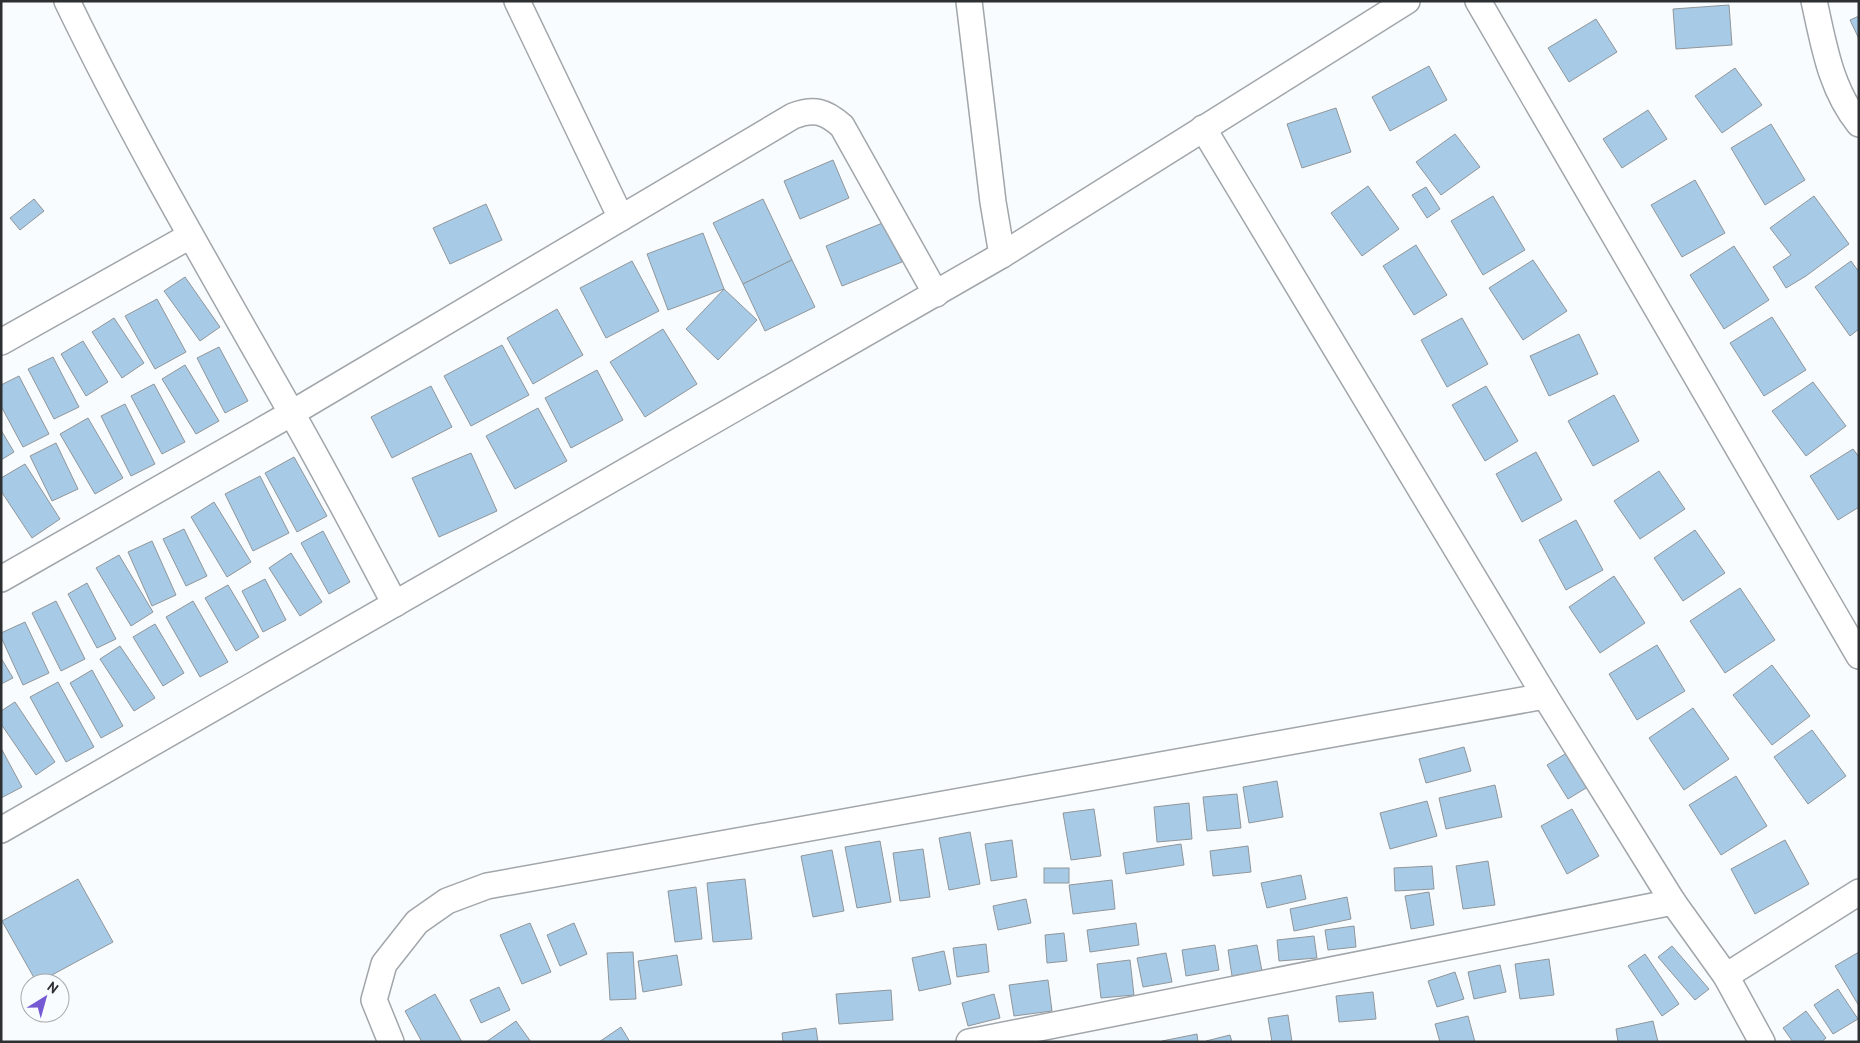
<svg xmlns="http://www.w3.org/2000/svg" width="1860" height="1043" viewBox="0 0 1860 1043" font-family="'PT Sans',sans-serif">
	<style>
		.building { fill: #a7cbe7; stroke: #90969a }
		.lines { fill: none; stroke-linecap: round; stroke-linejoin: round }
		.street-casing { stroke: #a1a6ab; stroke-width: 28 }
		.street { stroke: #fff; stroke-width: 25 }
	</style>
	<rect width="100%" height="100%" fill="#f8fcfe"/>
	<g class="building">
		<polygon points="1729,5 1732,45 1676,49 1673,9"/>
		<polygon points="1859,16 1859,39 1850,20"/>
		<polygon points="1596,19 1617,52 1569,82 1548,48"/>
		<polygon points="1429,66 1447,100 1390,131 1372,97"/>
		<polygon points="1735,68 1762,105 1722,133 1695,96"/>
		<polygon points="1336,108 1351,152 1302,168 1287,124"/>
		<polygon points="1648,110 1667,139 1622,168 1603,139"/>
		<polygon points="1771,124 1805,180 1765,205 1731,148"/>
		<polygon points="1455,134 1480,167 1441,195 1416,162"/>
		<polygon points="833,160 849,198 800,219 784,181"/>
		<polygon points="1695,180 1725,233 1682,257 1651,205"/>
		<polygon points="1368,186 1399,229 1362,256 1331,213"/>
		<polygon points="1426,187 1440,209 1427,218 1412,195"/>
		<polygon points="1493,196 1525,250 1483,275 1451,221"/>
		<polygon points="1814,196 1849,244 1806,276 1786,288 1773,267 1791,255 1770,228"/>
		<polygon points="34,199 44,211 20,230 10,218"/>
		<polygon points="763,199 792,260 743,284 713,223"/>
		<polygon points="486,204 502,240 450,264 433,228"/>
		<polygon points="885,222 902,262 842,286 826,246"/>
		<polygon points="703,233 724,289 668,310 647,254"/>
		<polygon points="1416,245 1447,295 1414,315 1383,266"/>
		<polygon points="1734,246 1769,300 1724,329 1690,275"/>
		<polygon points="792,260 815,307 765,331 743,284"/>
		<polygon points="1533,260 1567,311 1523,340 1489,288"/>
		<polygon points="632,261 659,311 606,338 580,288"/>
		<polygon points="1851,261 1859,272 1859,329 1850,336 1815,287"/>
		<polygon points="185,277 220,327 200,341 164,291"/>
		<polygon points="724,289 757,320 718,360 686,329"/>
		<polygon points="157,299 186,352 155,369 125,316"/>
		<polygon points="557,309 583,355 533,384 507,338"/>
		<polygon points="1772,317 1806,370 1764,396 1730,343"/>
		<polygon points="114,318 144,363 122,378 92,332"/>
		<polygon points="1462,318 1488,364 1447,387 1421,340"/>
		<polygon points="663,329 697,384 645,417 610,362"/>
		<polygon points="1579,334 1598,374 1549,396 1530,356"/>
		<polygon points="83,341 108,382 86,396 61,354"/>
		<polygon points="502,345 529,395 471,426 444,376"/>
		<polygon points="219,347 248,401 225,413 197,358"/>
		<polygon points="53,357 79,407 54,419 28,369"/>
		<polygon points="185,365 219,421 196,434 162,379"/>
		<polygon points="597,370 623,420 571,448 545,398"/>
		<polygon points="19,376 49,434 23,447 1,406 1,385"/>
		<polygon points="1813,382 1846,426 1806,456 1772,411"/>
		<polygon points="154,384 185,442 162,454 131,396"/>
		<polygon points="431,386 452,427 392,458 371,417"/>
		<polygon points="1486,386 1518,441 1485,461 1452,405"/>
		<polygon points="1614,395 1639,441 1593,466 1568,421"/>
		<polygon points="125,404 155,464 131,476 101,416"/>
		<polygon points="538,408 567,461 515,489 486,436"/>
		<polygon points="88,418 123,478 95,494 60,434"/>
		<polygon points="1,430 14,452 1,460"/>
		<polygon points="56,443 78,489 52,501 30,456"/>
		<polygon points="1853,449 1859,457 1859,507 1838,520 1810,476"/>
		<polygon points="1536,452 1562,500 1522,522 1496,474"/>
		<polygon points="471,453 497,511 439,537 412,478"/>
		<polygon points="294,457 327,516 297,532 265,473"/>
		<polygon points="25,464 60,519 32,538 1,491 1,478"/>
		<polygon points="1659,471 1685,509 1640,539 1614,501"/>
		<polygon points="260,476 289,533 253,551 225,494"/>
		<polygon points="214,502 251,562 227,577 191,517"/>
		<polygon points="1576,520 1603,570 1566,590 1539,540"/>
		<polygon points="184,529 207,576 186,586 163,539"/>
		<polygon points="1695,530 1725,573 1683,601 1654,558"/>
		<polygon points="323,531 350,582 329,594 301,543"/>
		<polygon points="152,541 176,595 152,606 128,552"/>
		<polygon points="291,553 322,602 300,616 269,568"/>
		<polygon points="119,555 153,612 131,626 96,568"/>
		<polygon points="1614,576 1645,623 1600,653 1569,607"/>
		<polygon points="265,579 286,620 263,632 242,591"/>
		<polygon points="87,583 116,639 97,648 68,594"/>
		<polygon points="228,585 259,637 236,651 205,598"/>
		<polygon points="1740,588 1775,640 1725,673 1690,621"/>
		<polygon points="56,601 85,659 61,671 32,613"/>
		<polygon points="193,601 228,662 200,677 166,617"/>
		<polygon points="25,622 49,673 23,685 1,637 1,633"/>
		<polygon points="155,624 184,673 163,686 133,637"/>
		<polygon points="1657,645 1685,691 1637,720 1609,674"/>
		<polygon points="120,646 155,698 134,711 100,659"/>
		<polygon points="1,658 13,678 1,684"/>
		<polygon points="1772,665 1810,716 1772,745 1733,695"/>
		<polygon points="92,670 123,726 101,738 70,683"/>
		<polygon points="58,682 94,747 66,762 30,697"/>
		<polygon points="15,702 55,762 36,775 1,724 1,711"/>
		<polygon points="1693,708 1729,759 1684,790 1649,738"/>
		<polygon points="1812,730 1846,776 1808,804 1774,757"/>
		<polygon points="1464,747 1471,771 1426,783 1419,759"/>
		<polygon points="1,748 22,787 1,798"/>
		<polygon points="1570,751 1591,785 1568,799 1547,765"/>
		<polygon points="1736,776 1767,826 1721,855 1689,805"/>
		<polygon points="1277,781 1283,817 1249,823 1243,787"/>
		<polygon points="1495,785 1502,817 1446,829 1439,798"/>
		<polygon points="1237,794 1241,828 1207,831 1203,797"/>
		<polygon points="1427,801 1437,836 1390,849 1380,813"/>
		<polygon points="1189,803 1192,839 1157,842 1154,807"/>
		<polygon points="1094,809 1101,856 1071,860 1063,813"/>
		<polygon points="1572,809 1599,856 1567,874 1541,826"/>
		<polygon points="970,832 980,884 949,890 939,838"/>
		<polygon points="1012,840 1017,877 991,881 985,844"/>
		<polygon points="1785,840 1809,884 1755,914 1731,869"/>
		<polygon points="880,841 891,902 857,908 845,847"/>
		<polygon points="1181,844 1184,865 1126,874 1123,853"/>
		<polygon points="1248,846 1251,872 1213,876 1210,851"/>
		<polygon points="923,849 930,897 900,901 893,853"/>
		<polygon points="832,850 844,911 813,917 801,856"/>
		<polygon points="1488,861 1495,905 1463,909 1456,866"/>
		<polygon points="1432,866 1434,889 1395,891 1394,868"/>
		<rect x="1044" y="868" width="25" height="15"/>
		<polygon points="1301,875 1306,899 1267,908 1261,883"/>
		<polygon points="78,879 113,942 37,983 2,921"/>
		<polygon points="745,879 752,939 713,942 707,883"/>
		<polygon points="1112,880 1115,909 1073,914 1069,885"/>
		<polygon points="696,887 702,939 675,942 668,891"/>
		<polygon points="1429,892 1434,925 1411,929 1405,896"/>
		<polygon points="1347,897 1351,919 1294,931 1290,909"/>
		<polygon points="1026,899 1031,923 998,930 993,906"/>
		<polygon points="530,923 551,972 522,984 500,935"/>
		<polygon points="574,923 587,954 560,966 547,935"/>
		<polygon points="1136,923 1139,945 1090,952 1087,930"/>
		<polygon points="1354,926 1356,947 1328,950 1325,930"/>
		<polygon points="1064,933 1067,961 1047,963 1045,935"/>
		<polygon points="1314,936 1317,958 1279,961 1277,940"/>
		<polygon points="986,944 989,972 957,977 953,948"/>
		<polygon points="1215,945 1219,970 1186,976 1182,950"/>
		<polygon points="1257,945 1262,971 1232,976 1228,950"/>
		<polygon points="1672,946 1709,989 1695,1000 1658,957"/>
		<polygon points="944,951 951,984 919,991 912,958"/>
		<polygon points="633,952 636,999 610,1000 607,953"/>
		<polygon points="1859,952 1859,1006 1835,966"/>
		<polygon points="1166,953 1172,982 1143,987 1137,958"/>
		<polygon points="1645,954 1679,1004 1662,1016 1628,966"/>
		<polygon points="677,955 682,985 643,992 638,961"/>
		<polygon points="1549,959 1554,995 1520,999 1515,964"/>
		<polygon points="1130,960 1134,995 1101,998 1097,964"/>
		<polygon points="1500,965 1506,992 1474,999 1468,972"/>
		<polygon points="1455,972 1464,999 1437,1007 1428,981"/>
		<polygon points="1048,980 1052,1011 1014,1016 1009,985"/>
		<polygon points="499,987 510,1010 481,1023 470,1000"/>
		<polygon points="1838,989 1858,1019 1833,1034 1814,1005"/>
		<polygon points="891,990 893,1020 839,1024 836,994"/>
		<polygon points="1373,992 1376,1019 1339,1022 1336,996"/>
		<polygon points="435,994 462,1042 422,1042 405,1011"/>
		<polygon points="994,994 1000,1018 968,1026 962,1003"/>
		<polygon points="1806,1011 1826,1038 1821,1042 1793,1042 1783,1028"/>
		<polygon points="1288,1015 1292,1042 1272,1042 1268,1018"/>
		<polygon points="1468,1016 1475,1042 1440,1042 1435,1024"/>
		<polygon points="516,1021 531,1042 486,1042"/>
		<polygon points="1653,1021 1658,1042 1618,1042 1616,1029"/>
		<polygon points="621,1027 630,1042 599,1042"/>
		<polygon points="816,1028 818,1042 783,1042 782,1033"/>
		<polygon points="1197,1034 1198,1042 1162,1042 1162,1041"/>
		<polygon points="1230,1035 1232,1042 1207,1042 1206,1041"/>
	</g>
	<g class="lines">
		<g class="street-casing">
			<g id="street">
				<path d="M67,1C135,142 214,276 291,412C327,475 361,540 395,604"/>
				<polyline points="517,1 621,218"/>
				<polyline points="969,1 993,202 1002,255"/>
				<polyline points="1478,1 1859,656"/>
				<path d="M1814,1C1824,45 1830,88 1859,124"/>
				<polyline points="1203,128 1545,696 1673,902 1726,976 1762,1042"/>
				<polyline points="1,342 190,236"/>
				<path d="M1,579L292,413L793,116C814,108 825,111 842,126L936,294"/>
				<polyline points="1,830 1002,255 1407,1"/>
				<polyline points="1726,976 1859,892"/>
				<polyline points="391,1042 374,1000 384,964 417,922 447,901 487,886 1545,696"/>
				<polyline points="969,1042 1673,902"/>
			</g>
		</g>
		<use href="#street" class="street"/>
	</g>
	<rect width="1860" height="1043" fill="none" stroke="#2d2f31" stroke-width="5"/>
	<g transform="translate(45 998) rotate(37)"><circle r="24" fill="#f8fcfe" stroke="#a7aaac"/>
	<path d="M0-4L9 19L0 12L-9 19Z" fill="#7459d3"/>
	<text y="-8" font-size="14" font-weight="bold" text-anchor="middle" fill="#2d2f31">N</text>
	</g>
</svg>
